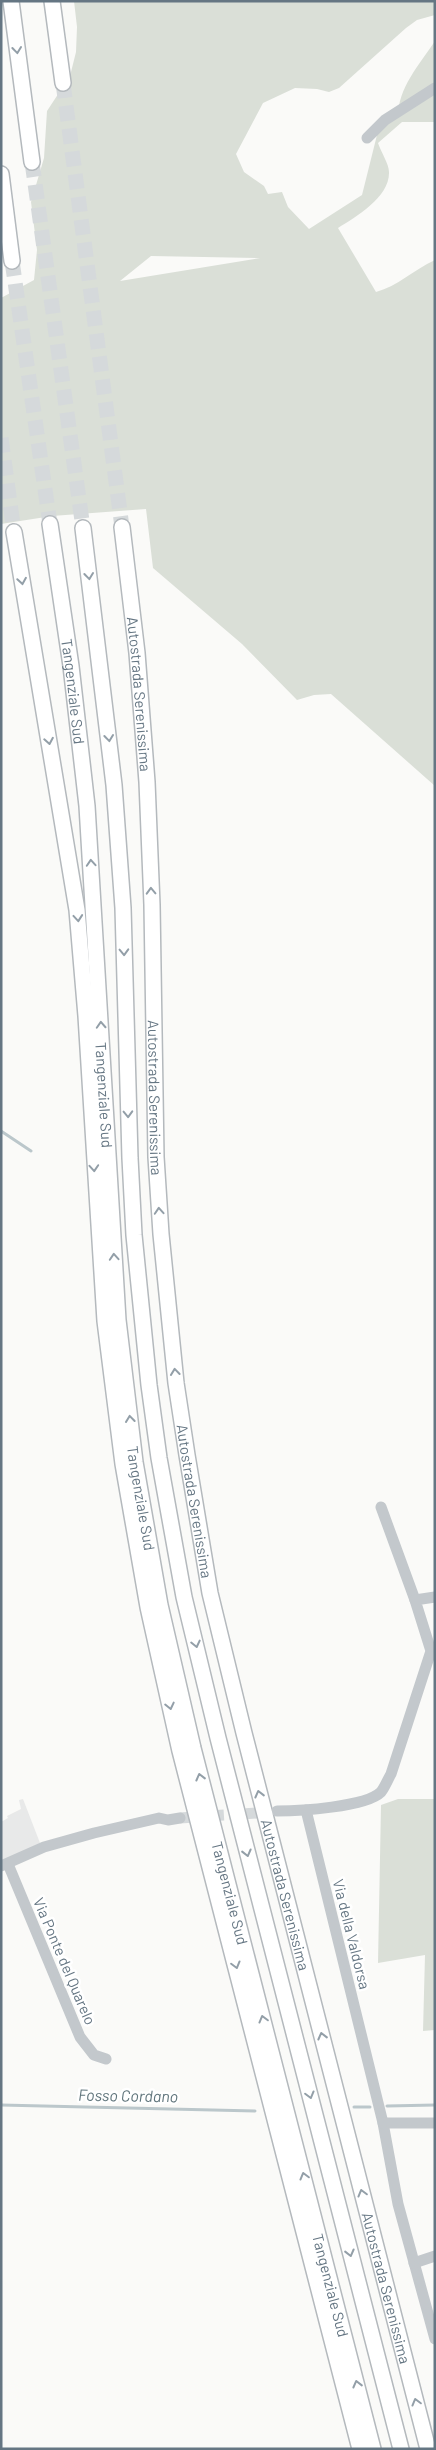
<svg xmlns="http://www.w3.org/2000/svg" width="436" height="2450" viewBox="0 0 436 2450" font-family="Barlow,sans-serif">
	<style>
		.built { fill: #e8e9e9 }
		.green { fill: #dadfd7; fill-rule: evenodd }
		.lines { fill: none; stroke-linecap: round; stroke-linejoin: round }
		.stream { stroke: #bbc7cb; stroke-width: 3 }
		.minor-tunnel { stroke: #d5d9db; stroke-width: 11; stroke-dasharray: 11 5.5; stroke-linecap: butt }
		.highway-tunnel { stroke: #d5d9db; stroke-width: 15; stroke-dasharray: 15 8; stroke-linecap: butt }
		.highway-casing { stroke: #b4b9bd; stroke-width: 18 }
		.minor { stroke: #c3c8cc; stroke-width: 11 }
		.highway { stroke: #fff; stroke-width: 15 }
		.oneway { stroke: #939fa8 }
		.labels { text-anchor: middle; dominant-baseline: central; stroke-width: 5; stroke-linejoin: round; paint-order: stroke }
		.street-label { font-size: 15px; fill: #657683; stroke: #fff }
		.water-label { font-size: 16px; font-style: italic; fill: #60757c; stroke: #fff }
	</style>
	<rect width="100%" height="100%" fill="#fafaf8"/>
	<polygon class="built" points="23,1799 40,1843 1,1864 1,1822 8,1818 7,1816 21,1809 19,1800"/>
	<g class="green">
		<path d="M74,1H435V15L417,20L406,28L339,88L329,92L317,89L295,88L263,103L236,154L244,172L264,186L268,194L282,192L288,207L309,229L362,195L378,131L398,117C398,88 419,65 435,41V122H402L378,143C381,152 389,164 389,172C390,197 356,217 338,228L376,292C398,286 413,270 435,260V786L331,694L314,695L297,700L242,644L153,568L146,509L52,516L1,524V298L34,280L37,250L31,202L44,158L47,111L70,76L76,52L77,27ZM151,256L260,258L120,281Z"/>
		<polygon points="398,1799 435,1799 435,2030 423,2031 425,1955 378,1963 381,1805"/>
	</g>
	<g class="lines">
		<g class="stream">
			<polyline points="1,1131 31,1151"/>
			<polyline points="1,2105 255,2111"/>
			<polyline points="387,2106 435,2105"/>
			<polyline points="354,2107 370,2107"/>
		</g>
		<polyline class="minor-tunnel" points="180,1818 271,1812"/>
		<g class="highway-tunnel">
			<polyline points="63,83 122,527"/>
			<polyline points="32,162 83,528"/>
			<polyline points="12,261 50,524"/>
			<polyline points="1,438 14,532"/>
		</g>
		<g class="highway-casing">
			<g id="highway">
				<polyline points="11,1 32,162"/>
				<polyline points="52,1 63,83"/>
				<polyline points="1,174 12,261"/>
				<path id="s1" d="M50,524L71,666L87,806L118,1320L135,1462L160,1605L193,1748L373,2449"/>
				<path id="s2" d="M122,527L137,653L147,782L152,905L156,1157L161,1234L176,1383L187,1455L210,1593L244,1733L428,2449"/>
				<polyline points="83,528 114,785 123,908 130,1158 134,1235 149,1385 159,1458 184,1597 218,1738 401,2449"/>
				<polyline points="14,532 77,910 86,1016 105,1321 123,1464 148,1607 180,1751 360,2449"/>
			</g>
		</g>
		<g class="minor">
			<polyline points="367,138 385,120 435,88"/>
			<polyline points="381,1507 415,1600"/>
			<polyline points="306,1810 383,2123 398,2204 435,2339"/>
			<path d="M277,1811C299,1811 366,1807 381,1792C385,1787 388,1779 391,1774L431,1651L415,1600L435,1597"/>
			<polyline points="8,1864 80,2037 94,2055 106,2059"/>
			<polyline points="1,1866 44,1847 94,1833 159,1818 168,1820 180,1818"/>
			<polyline points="383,2123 435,2123"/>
			<polyline points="414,2263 435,2256"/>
		</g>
		<use href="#highway" class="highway"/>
	</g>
	<defs><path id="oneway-chevron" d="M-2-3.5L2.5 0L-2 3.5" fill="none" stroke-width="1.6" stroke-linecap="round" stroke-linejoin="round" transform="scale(1.25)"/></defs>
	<g class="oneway">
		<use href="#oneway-chevron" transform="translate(17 50) rotate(83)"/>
		<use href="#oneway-chevron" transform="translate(89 576) rotate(83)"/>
		<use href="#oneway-chevron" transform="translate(22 581) rotate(81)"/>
		<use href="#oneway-chevron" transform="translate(109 738) rotate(83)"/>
		<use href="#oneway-chevron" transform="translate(49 741) rotate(80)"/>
		<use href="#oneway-chevron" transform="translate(91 863) rotate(-94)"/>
		<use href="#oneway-chevron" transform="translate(151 891) rotate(-92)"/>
		<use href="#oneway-chevron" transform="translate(78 918) rotate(85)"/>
		<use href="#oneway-chevron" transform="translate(124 952) rotate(88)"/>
		<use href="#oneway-chevron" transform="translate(101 1025) rotate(-93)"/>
		<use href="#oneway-chevron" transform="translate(128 1114) rotate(88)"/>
		<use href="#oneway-chevron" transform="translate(94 1168) rotate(86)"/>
		<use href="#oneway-chevron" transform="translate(159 1211) rotate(-94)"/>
		<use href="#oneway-chevron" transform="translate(114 1257) rotate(-94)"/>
		<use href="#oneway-chevron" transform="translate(175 1372) rotate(-96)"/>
		<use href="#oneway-chevron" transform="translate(130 1419) rotate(-97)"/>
		<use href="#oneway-chevron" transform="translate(196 1644) rotate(77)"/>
		<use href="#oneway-chevron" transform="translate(170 1706) rotate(77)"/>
		<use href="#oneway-chevron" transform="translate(200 1777) rotate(-104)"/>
		<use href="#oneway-chevron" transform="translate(259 1794) rotate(-104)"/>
		<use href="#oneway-chevron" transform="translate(247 1853) rotate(76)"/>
		<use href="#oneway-chevron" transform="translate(236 1965) rotate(75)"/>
		<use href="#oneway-chevron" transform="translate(263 2019) rotate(-105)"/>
		<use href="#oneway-chevron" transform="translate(322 2036) rotate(-104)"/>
		<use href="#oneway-chevron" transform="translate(310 2095) rotate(75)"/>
		<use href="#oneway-chevron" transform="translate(304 2176) rotate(-105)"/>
		<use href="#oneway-chevron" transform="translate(362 2193) rotate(-105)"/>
		<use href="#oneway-chevron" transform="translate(350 2253) rotate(76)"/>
		<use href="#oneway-chevron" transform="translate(357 2384) rotate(-104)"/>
		<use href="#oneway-chevron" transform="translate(416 2402) rotate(-105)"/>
	</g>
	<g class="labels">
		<g class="street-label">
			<text stroke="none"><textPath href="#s1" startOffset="169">Tangenziale Sud</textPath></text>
			<text stroke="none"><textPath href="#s2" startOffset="168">Autostrada Serenissima</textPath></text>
			<text stroke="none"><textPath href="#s1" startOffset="574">Tangenziale Sud</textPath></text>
			<text stroke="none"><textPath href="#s2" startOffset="572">Autostrada Serenissima</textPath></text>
			<text stroke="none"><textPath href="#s1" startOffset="979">Tangenziale Sud</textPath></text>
			<text stroke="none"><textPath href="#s2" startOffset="978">Autostrada Serenissima</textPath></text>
			<text stroke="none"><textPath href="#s1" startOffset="1384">Tangenziale Sud</textPath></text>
			<text stroke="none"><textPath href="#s2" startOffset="1382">Autostrada Serenissima</textPath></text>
			<text transform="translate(352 1934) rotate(76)">Via della Valdorsa</text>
			<text transform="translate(65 1961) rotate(67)">Via Ponte del Quarelo</text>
			<text stroke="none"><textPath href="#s1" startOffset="1789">Tangenziale Sud</textPath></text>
			<text stroke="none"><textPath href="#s2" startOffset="1788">Autostrada Serenissima</textPath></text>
		</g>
		<g class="water-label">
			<text transform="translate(128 2095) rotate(1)">Fosso Cordano</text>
		</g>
	</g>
	<rect width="436" height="2450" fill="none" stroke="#657683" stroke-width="5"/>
</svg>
